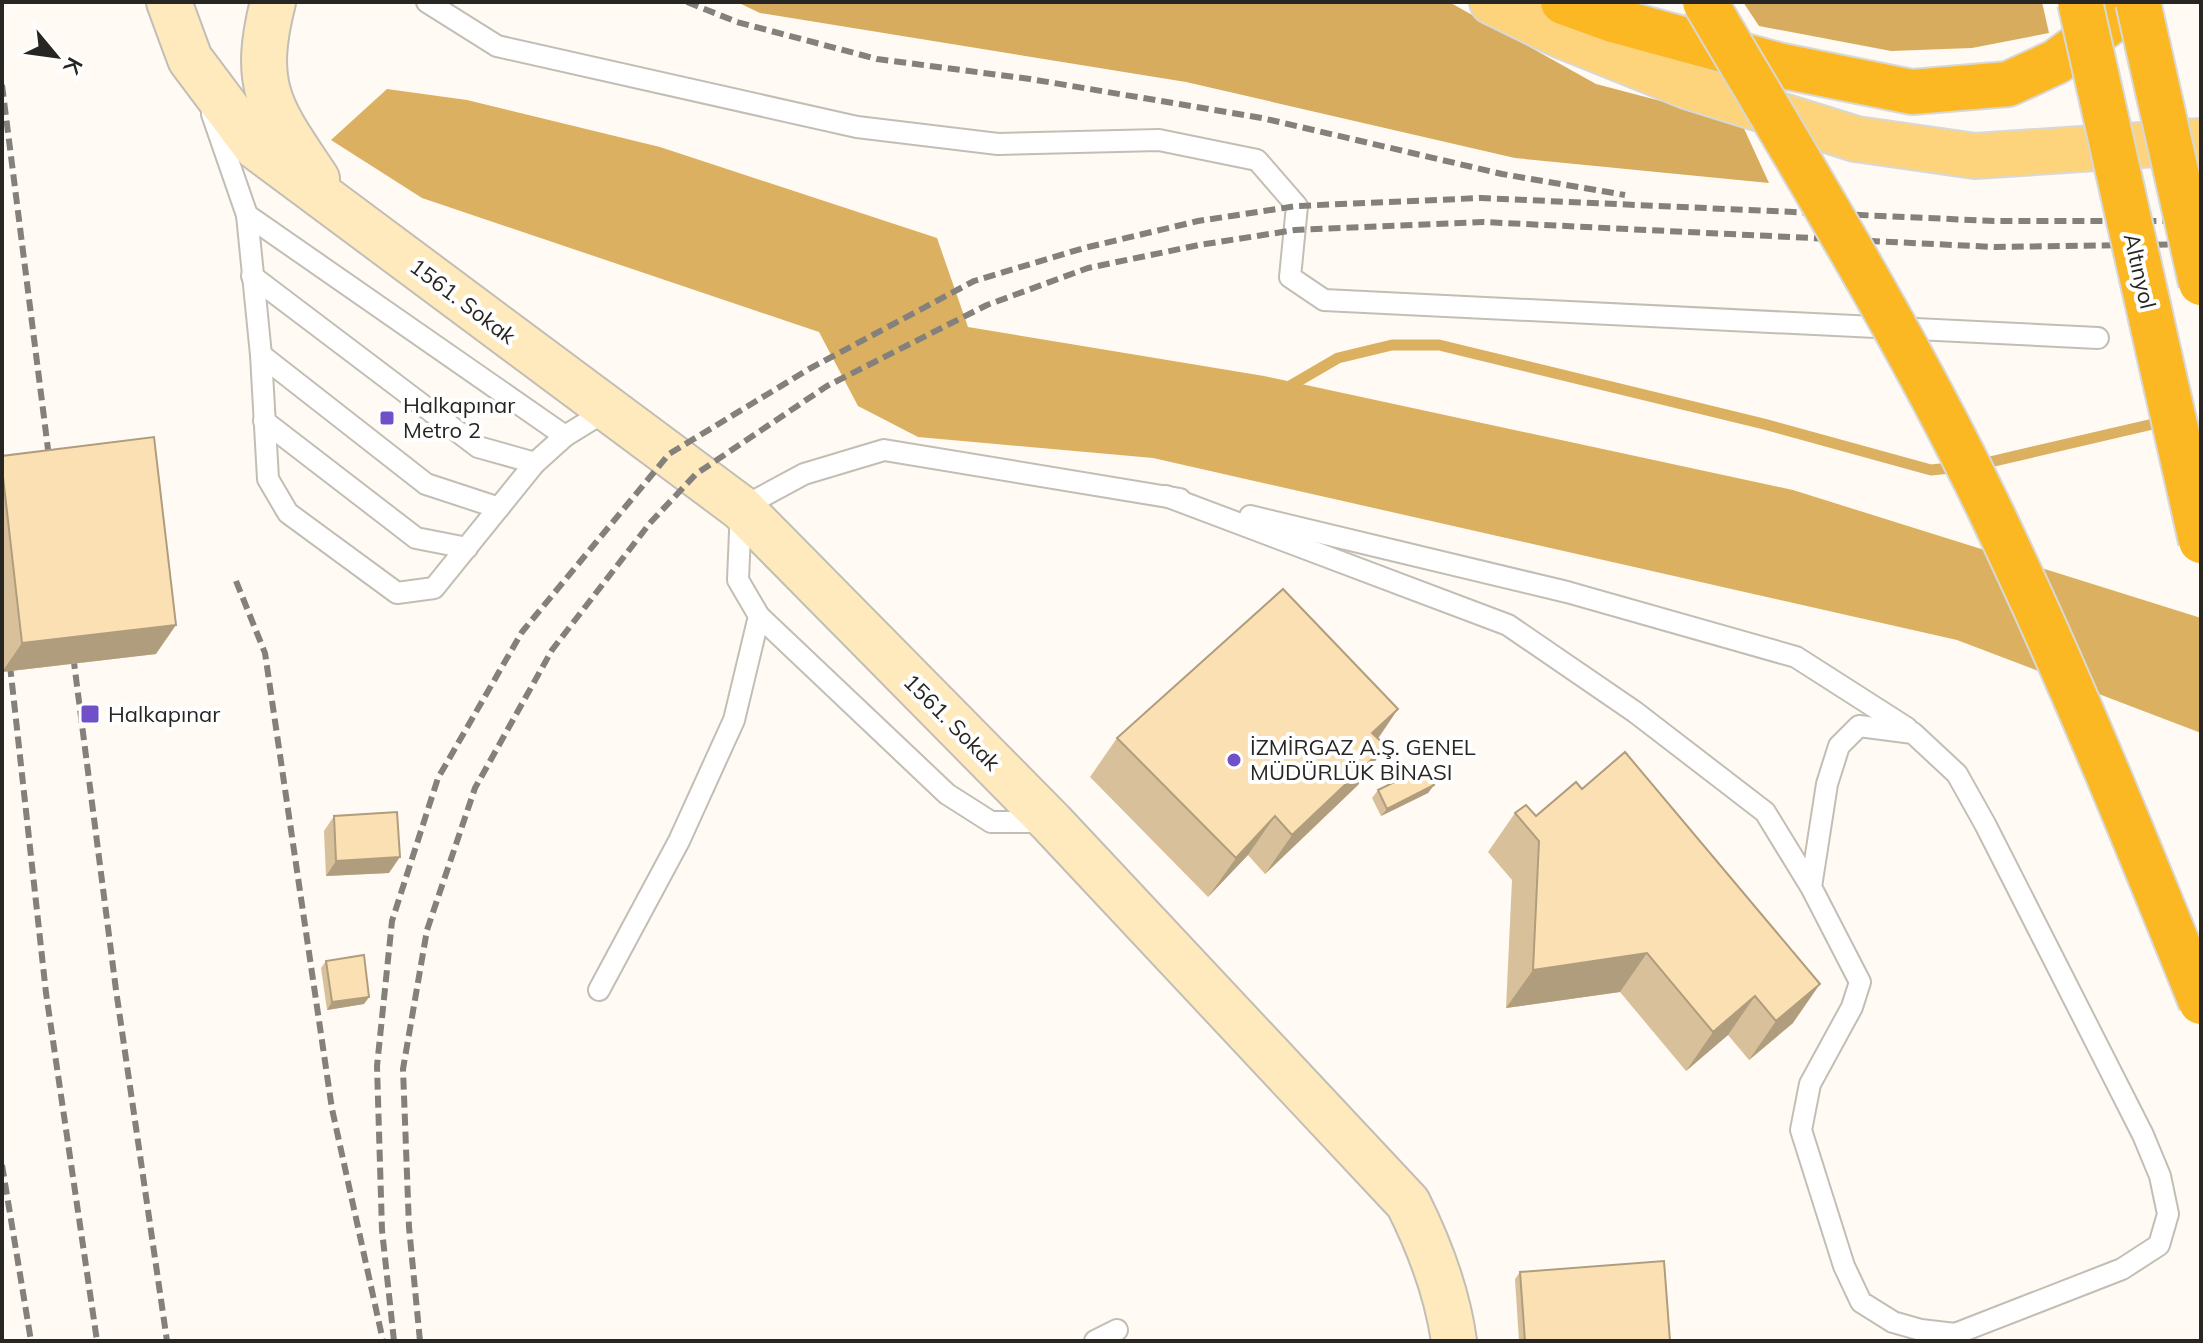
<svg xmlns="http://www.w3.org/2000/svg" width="2203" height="1343" viewBox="0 0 2203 1343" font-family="Mulish,sans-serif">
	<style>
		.forest { fill: #d8ac5e }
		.water { fill: #dcb061 }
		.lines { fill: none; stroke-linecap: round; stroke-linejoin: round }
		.stream { stroke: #dcb061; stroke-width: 11 }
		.lane-casing { stroke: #c3beb5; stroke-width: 24 }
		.secondary-casing { stroke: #c3beb5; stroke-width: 48 }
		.primary-casing { stroke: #d8d8d7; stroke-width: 48 }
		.highway-casing { stroke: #d8d8d7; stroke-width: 48 }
		.lane { stroke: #fff; stroke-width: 20 }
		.secondary { stroke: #feeabd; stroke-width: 44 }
		.primary { stroke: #fdd47b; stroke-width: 44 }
		.highway { stroke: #fcb823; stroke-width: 44 }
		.rail { stroke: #84817c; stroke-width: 6; stroke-dasharray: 12 6; stroke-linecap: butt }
		.highway-bridge-casing { stroke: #d8d8d7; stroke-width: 48; stroke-linecap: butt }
		.highway-bridge { stroke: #fcb823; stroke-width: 44 }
		.wall { fill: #d8c19a }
		.shaded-wall { fill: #b09d7d }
		.building { fill: #fbe0b3; stroke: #b09d7d; stroke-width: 2 }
		.poi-dot { fill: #6f50c9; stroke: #fff; stroke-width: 3 }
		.labels { text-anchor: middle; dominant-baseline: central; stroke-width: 8; stroke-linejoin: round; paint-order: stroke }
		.street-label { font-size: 22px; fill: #282622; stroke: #fff }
		.poi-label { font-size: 22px; fill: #282622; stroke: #fff; text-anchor: start }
	</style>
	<rect width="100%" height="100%" fill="#fffaf3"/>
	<g class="forest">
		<polygon points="737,2 1449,2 1596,84 1741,122 1769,183 1515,158 1186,82 760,13"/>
		<polygon points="1743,2 2042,2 2049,33 1972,48 1891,51 1759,26"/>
	</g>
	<polygon class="water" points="387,89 467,100 660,147 937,238 968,327 1264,376 1793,490 2201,618 2201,733 1957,640 1153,458 918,437 858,406 819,332 422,198 331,140"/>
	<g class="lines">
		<g class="stream">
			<polyline points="1283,390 1338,358 1392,345 1439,345 1764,424 1931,470 1960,467"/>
			<polyline points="1977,465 2166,421"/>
		</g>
		<g class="lane-casing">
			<g id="lane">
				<polyline points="427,2 497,46 857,127 998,144 1159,140 1257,160 1297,206 1290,277 1324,300 2098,338"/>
				<polyline points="212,114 247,215 261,355 268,479 288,513 397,593 434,588 535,463 565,436 609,409"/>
				<polyline points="247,215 565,436"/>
				<polyline points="252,276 478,447 535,463"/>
				<polyline points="261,355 426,484 499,508"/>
				<polyline points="264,421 416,538 467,548"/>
				<polyline points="1166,496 1508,625 1635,712 1765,812 1811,887 1860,982 1852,1007 1810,1084 1801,1130 1844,1266 1861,1302 1893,1322 1921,1330 1955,1334 2122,1269 2159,1245 2168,1214 2160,1176 2143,1135 1985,824 1957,774 1913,733 1859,726 1839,746 1827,784 1811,887"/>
				<polyline points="1250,516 1567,592 1796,657 1907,728"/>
				<polyline points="1047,822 991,822 947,794 759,616 738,580 741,508 804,474 884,450 1180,499"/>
				<polyline points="599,990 679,841 734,720 759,616"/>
				<polyline points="1095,1341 1117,1330"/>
			</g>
		</g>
		<g class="secondary-casing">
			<g id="secondary">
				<path d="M169,2L190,59L256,147L741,508L1051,822L1408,1203C1430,1247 1447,1291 1454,1341"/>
				<path d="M273,2C251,88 271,110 317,179"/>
			</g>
		</g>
		<g class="primary-casing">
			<polyline id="primary" points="1492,2 1560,35 1687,86 1856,139 1975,156 2201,141"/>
		</g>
		<g class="highway-casing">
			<polyline id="highway" points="1563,2 1613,20 1778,65 1912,92 2008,84 2056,62 2116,18 2127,2"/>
		</g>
		<use href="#lane" class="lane"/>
		<use href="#secondary" class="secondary"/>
		<use href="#primary" class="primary"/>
		<use href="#highway" class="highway"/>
		<g class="rail">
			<polyline points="687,2 737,22 877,59 1030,79 1262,118 1502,174 1625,195"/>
			<polyline points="2,85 51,473"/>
			<polyline points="236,581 265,653 332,1109 383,1341"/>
			<polyline points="71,639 116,990 167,1341"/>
			<polyline points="8,647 46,993 97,1341"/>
			<polyline points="2,1165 31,1341"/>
			<polyline points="394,1341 382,1230 377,1066 392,921 438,778 522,632 669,454 809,369 974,281 1084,248 1198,221 1297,206 1481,198 1994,221 2201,221"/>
			<polyline points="420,1341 409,1227 403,1069 427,930 475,788 552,650 650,523 696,474 827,386 987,305 1088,268 1199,245 1295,230 1483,222 1995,247 2201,244"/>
		</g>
		<g class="highway-bridge-casing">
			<g id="highway-bridge">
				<path d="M1705,2C1803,168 1905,334 1989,508C2067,670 2134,836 2201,1002"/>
				<polyline points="2080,2 2201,541"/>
				<polyline points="2138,2 2201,283"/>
			</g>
		</g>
		<use href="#highway-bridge" class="highway-bridge"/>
	</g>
	<g class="wall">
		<polygon points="2,456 156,654 2,672"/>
		<polygon points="1398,709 1378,739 1358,785 1265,874 1248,855 1208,897 1090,777 1117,738"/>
		<polygon points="1434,785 1428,793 1381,816 1372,798 1378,790"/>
		<polygon points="1515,813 1536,816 1793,1023 1749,1060 1728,1035 1686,1071 1620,992 1506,1008 1512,880 1488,852"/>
		<polygon points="334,816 389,873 326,876 324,831"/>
		<polygon points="326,961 369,997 364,1004 327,1010 321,968"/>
		<polygon points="1520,1272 1670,1341 1519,1341 1515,1279"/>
	</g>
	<g class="shaded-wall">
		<polygon points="176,625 156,654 2,672 22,643"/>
		<polygon points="1398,709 1371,748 1372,733"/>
		<polygon points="1386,746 1358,785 1265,874 1292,835"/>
		<polygon points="1434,785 1428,793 1381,816 1387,809"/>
		<polygon points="1275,816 1248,855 1208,897 1236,858"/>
		<polygon points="400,857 389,873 326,876 336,861"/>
		<polygon points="1647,953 1620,992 1506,1008 1533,970"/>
		<polygon points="1820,984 1793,1023 1749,1060 1776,1021"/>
		<polygon points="1755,996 1728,1035 1686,1071 1713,1032"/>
		<polygon points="369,997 364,1004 327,1010 332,1002"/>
	</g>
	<g class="building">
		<polygon points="154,437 176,625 22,643 2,468 2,456"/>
		<polygon points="1283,589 1398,709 1372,733 1386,746 1292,835 1275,816 1236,858 1117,738"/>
		<polygon points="1625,752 1820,984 1776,1021 1755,996 1713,1032 1647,953 1533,970 1539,841 1515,813 1526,805 1536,816 1576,782 1582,789"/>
		<polygon points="1425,767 1434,785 1387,809 1378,790"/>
		<polygon points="397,812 400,857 336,861 334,816"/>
		<polygon points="364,955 369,997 332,1002 326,961"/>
		<polygon points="1664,1261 1670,1341 1525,1341 1520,1272"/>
	</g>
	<g class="poi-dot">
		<rect x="379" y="410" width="16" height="16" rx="4"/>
		<rect x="80" y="704" width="20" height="20" rx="4"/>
		<circle cx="1234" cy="760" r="8"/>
	</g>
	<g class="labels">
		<g class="street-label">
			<text transform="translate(2140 271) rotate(77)">Altınyol</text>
			<text transform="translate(463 301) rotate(37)">1561. Sokak</text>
			<text transform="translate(952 722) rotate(45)">1561. Sokak</text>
		</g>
		<g class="poi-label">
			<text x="403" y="405">Halkapınar<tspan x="403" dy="25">Metro 2</tspan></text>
			<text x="108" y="714">Halkapınar</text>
			<text x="1250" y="747">İZMİRGAZ A.Ş. GENEL<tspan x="1250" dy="25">MÜDÜRLÜK BİNASI</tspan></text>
		</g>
	</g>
	<rect width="2203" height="1343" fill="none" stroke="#282622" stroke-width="8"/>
	<g transform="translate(56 56) rotate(119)" stroke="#ffffff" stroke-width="6" paint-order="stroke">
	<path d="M0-6L14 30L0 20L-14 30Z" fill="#282622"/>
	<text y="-12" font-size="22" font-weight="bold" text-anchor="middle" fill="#282622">K</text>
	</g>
</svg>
